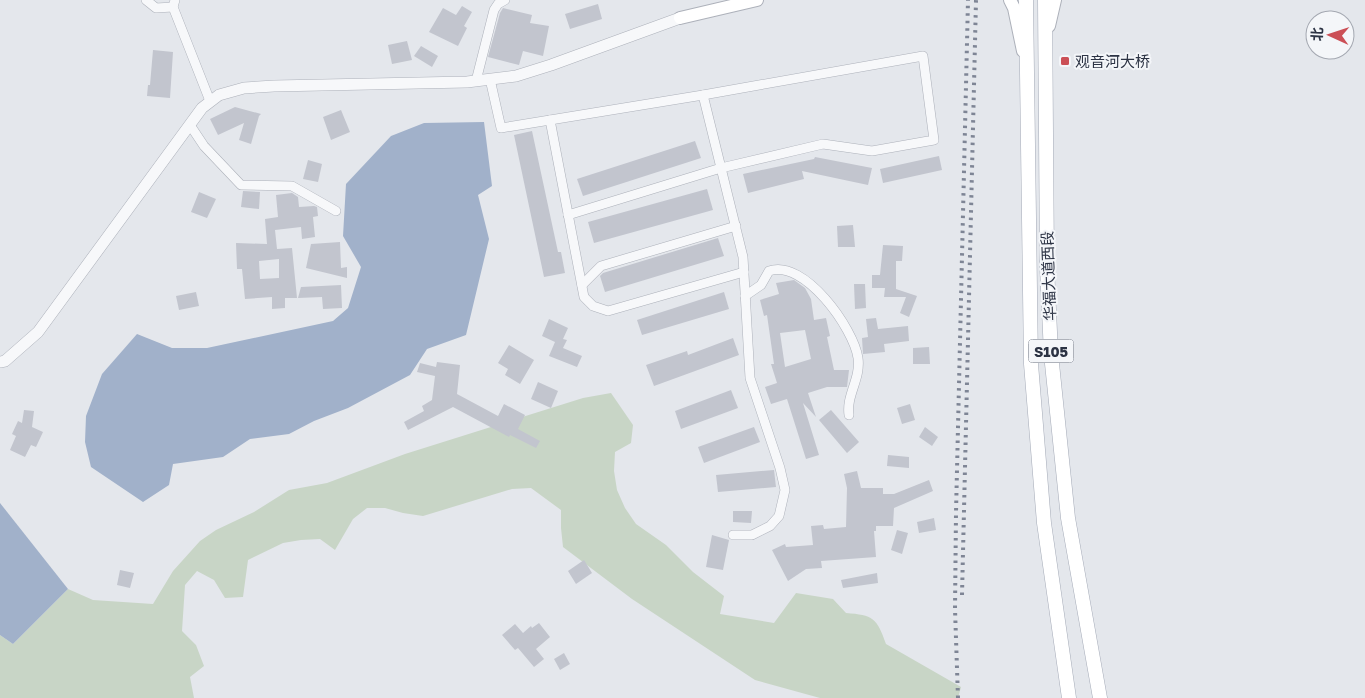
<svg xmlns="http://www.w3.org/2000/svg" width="1365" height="698" viewBox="0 0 1365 698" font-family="'Golos Text','Noto Sans SC',sans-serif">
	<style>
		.green { fill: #c8d5c6 }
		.water { fill: #a1b1ca }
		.building { fill: #c2c5ce; fill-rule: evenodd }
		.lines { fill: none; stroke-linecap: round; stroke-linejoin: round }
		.minor-casing { stroke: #adb1ba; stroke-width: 10 }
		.tertiary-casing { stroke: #adb1ba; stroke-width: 12 }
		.secondary-casing { stroke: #adb1ba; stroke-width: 14 }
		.primary-casing { stroke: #a4aab7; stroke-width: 15 }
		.minor { stroke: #f7f8fa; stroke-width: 9 }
		.tertiary { stroke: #f7f8fa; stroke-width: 11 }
		.secondary { stroke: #fff; stroke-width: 12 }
		.primary { stroke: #fff; stroke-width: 14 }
		.rail { stroke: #7e8595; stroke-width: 4; stroke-dasharray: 2.5 5; stroke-linecap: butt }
		.poi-dot { fill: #cb4f56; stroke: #f4f6f9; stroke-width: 2 }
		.labels { text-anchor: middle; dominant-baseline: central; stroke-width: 4; stroke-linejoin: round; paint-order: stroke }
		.shield { fill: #f4f6f9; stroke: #686e7a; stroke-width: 1 }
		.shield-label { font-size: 14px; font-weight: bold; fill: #2c3344 }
		.poi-label { font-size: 15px; fill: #2c3344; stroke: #f4f6f9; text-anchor: start }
		.street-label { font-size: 15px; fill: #2c3344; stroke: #f4f6f9 }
	</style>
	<rect width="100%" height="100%" fill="#e4e7ec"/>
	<path class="green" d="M611,393L633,425L631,443L615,452L614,471L617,490L625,508L636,524L666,545L693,572L724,596L720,614L774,623L796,593L833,599L846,613C873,615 877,618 886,644L961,687L958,698H820L755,680L632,599L563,547L561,528V510L531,488L512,489L423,516L403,513L385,508H367L353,519L335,550L320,539L301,540L283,543L248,560L243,597L225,598L214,580L197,571L185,585L182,631L196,645L204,666L190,677L194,698H0V635L13,644L68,589L93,600L153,604L173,571L200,541L216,530L254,512L289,490L327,483L405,454L583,398Z"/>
	<g class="water">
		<polygon points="484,122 492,186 478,195 489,239 466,335 427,349 410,375 348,408 314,421 289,434 250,439 223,457 173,464 169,485 143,502 91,467 85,442 86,416 102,374 137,334 172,348 207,348 333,321 348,308 361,267 343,236 346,184 391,136 424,123"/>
		<polygon points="0,503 68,589 13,644 0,635"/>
	</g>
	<g class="building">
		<polygon points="598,4 602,19 570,29 565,14"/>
		<polygon points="462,6 472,12 464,26 467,28 458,46 429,32 443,8 456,15"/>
		<polygon points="503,8 532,15 530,23 549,26 543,56 523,51 519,65 488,57 500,13"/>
		<polygon points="407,41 412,60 392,64 388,45"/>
		<polygon points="421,46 438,56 432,67 414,56"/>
		<polygon points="153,50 173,52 170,98 147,96 148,85 150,85"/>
		<polygon points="235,107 261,114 259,116 251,144 239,140 244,123 218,135 210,119"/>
		<polygon points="341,110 350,132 331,140 323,117"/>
		<polygon points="532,131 558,252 561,252 565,273 544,277 514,135"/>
		<polygon points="695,141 701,158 583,196 577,179"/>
		<polygon points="939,156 942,170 883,183 880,169"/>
		<polygon points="815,157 872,168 868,185 802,171 804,179 748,193 743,174 814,159"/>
		<polygon points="308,160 322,164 318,182 303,179"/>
		<polygon points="707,189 713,210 594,243 588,222"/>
		<polygon points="243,191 260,192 259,209 241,207"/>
		<polygon points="199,192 216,199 207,218 191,212"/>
		<path d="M292,193L298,197L299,207L314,206L317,207L318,216L313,217L315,237L302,239L301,227L275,230L277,249L292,248L297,298H285V308L272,309V297L245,299L242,269H237L236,243L267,244L265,219L278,217L276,195ZM279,259V278L260,279L259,261Z"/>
		<polygon points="853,225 855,247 838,247 837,226"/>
		<polygon points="718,238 724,256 605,292 600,276 603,273"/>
		<polygon points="340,242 341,268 347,267 347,278 306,268 311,244"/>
		<polygon points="883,245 903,246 902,261 896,261 896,289 917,296 909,317 900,313 906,297 884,297 885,288 872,288 872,275 880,275"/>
		<path d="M794,280L805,288L811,299L814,320L826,318L830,336L827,337L834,370H849L847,387H827L808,393L816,417L803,403L819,455L806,459L787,399L771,404L765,387L777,383L771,364H774L767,315L764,316L760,300L779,294L776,283ZM805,330L811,359L785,367L780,333Z"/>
		<polygon points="854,284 865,284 866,308 855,309"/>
		<polygon points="341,285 342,308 323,309 322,297 298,298 301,287"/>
		<polygon points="196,292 199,306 179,310 176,296"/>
		<polygon points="724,292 729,309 642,335 637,320"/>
		<polygon points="876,318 878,329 908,326 909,341 884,344 885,352 863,354 862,338 868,337 866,319"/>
		<polygon points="549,319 568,328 563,339 567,340 563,348 582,356 577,367 549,356 555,342 542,336"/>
		<polygon points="733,338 739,355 654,386 646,365 687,351 688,355"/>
		<polygon points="509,345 534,360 520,384 505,375 508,369 498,363"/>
		<polygon points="929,347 930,364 913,364 913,348"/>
		<polygon points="437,362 460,365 457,394 498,416 504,404 525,415 518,429 540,441 536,448 510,435 509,437 453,407 408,430 404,422 424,411 422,406 432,400 435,376 417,372 420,363 436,367"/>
		<polygon points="538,382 558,391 551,408 531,399"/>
		<polygon points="731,390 738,408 681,429 675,411"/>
		<polygon points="910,404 915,420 902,424 897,408"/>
		<polygon points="24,410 34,411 32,427 43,432 36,447 31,445 25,457 10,450 16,436 12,434 18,421 22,423"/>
		<polygon points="831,410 859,442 847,453 819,420"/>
		<polygon points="754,427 760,442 704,463 698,447"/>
		<polygon points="925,427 938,437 932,446 919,437"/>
		<polygon points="888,455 909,457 909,468 887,466"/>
		<polygon points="774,470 776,487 718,492 716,475"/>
		<polygon points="857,471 861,488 883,488 883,494 894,494 929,480 933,491 894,508 893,526 876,526 876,531 874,531 876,557 821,561 822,568 806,569 788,581 772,550 785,544 786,547 813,545 811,526 823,525 824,529 846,527 847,488 844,474"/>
		<polygon points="733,511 752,511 751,523 733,522"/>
		<polygon points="934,518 936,530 919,533 917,522"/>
		<polygon points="897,530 908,533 902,554 891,550"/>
		<polygon points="712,535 729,540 723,570 706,567"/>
		<polygon points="584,560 592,573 576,584 568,571"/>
		<polygon points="120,570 134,573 130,588 117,585"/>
		<polygon points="877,573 878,583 843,588 841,580"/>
		<polygon points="539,623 550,637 536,649 544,659 534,667 518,648 515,650 502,635 515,624 523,633 531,626 532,628"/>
		<polygon points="564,653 570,664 560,670 554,659"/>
	</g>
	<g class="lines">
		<g class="minor-casing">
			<g id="minor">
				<polyline points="146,0 156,8 173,7"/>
				<polyline points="175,0 173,7 210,101"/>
				<polyline points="490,79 501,128 703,95 743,257 750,378 780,468 785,490 779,516 770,526 752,535 733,535"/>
				<polyline points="476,81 494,10 498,4 505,0"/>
				<polyline points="550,120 584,297 593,306 608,311 744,272"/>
				<polyline points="190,125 204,146 241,185 292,186 336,211"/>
				<polyline points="568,215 721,168 823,144 872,151 934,140 923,56 703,95"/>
				<polyline points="582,285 601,266 736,226"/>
				<path d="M745,296L761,285L769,271C804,258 854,329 858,358C861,379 846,395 849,415"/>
			</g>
		</g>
		<g class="tertiary-casing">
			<polyline id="tertiary" points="0,362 5,361 38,332 202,108 219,95 244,88 274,86 467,82 516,76 551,65 680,18"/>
		</g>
		<g class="secondary-casing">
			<g id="secondary">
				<polyline points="1010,0 1014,8 1023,51"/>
				<polyline points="680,18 757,0"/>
				<polyline points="1049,26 1055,0"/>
			</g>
		</g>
		<g class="primary-casing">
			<g id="primary">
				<polyline points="1026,0 1031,364 1044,523 1069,698"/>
				<polyline points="1045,0 1047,267 1051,354 1068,518 1100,698"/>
			</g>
		</g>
		<use href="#minor" class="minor"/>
		<use href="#tertiary" class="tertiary"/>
		<use href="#secondary" class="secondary"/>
		<use href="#primary" class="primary"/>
		<g class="rail">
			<polyline points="962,595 976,0"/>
			<polyline points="958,698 955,609 956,513 968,0"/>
		</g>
	</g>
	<rect class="poi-dot" x="1060" y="56" width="10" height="10" rx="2.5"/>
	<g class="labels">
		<rect class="shield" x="1028.5" y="339.5" width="45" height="23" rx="4"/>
		<g class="shield-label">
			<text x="1051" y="351">S105</text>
		</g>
		<g class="poi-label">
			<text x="1075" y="61">观音河大桥</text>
		</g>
		<g class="street-label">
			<text transform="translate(1048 276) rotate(-92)">华福大道西段</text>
		</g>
	</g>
	<g transform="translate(1330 35) rotate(273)"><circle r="24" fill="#f4f6f9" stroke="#a4a8b1"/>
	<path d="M0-4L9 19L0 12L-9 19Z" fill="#cb4f56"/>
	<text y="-8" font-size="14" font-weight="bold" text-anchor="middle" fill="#2c3344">北</text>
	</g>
</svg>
